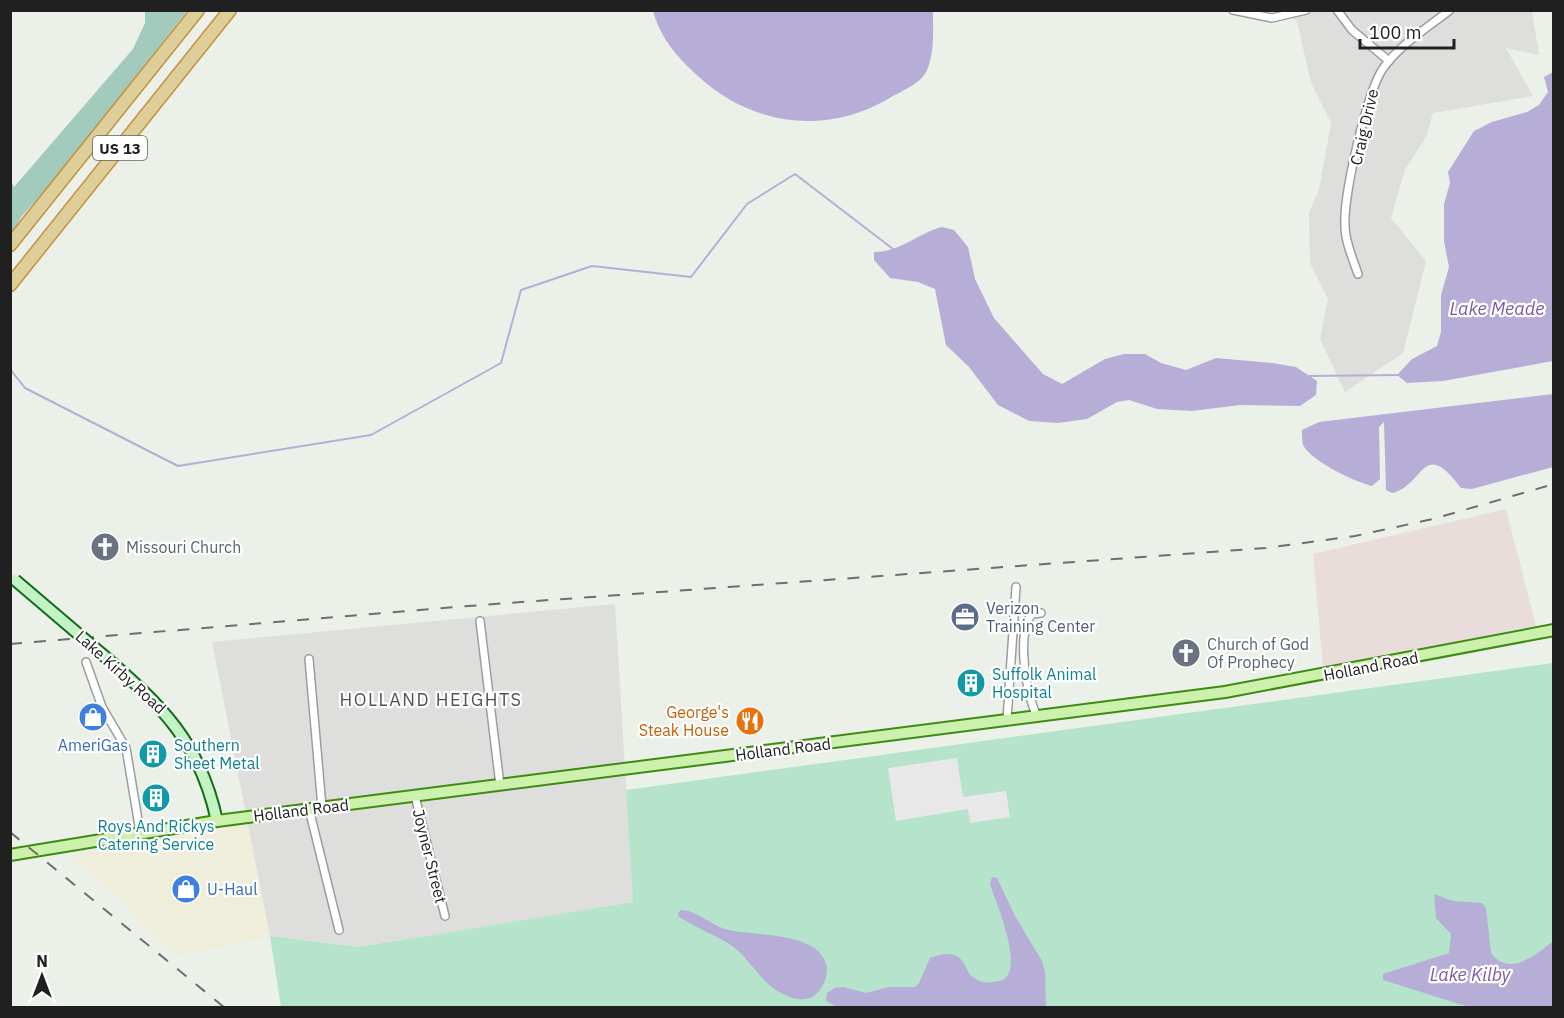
<svg xmlns="http://www.w3.org/2000/svg" width="1564" height="1018" viewBox="0 0 1564 1018" font-family="'IBM Plex Sans',sans-serif">
	<style>
		.residential { fill: #dededd }
		.commercial { fill: #eeeeda }
		.industrial { fill: #e8dddb }
		.grass { fill: #b5e3cb }
		.forest { fill: #a2cabd }
		.parking { fill: #e8e8e8 }
		.water { fill: #b6aed7 }
		.lines { fill: none; stroke-linecap: round; stroke-linejoin: round }
		.stream { stroke: #b6aed7; stroke-width: 2 }
		.street-casing { stroke: #9d9d9d; stroke-width: 10 }
		.secondary-casing { stroke: #136c19; stroke-width: 14 }
		.primary-casing { stroke: #3f8a13; stroke-width: 14 }
		.highway-casing { stroke: #c6923d; stroke-width: 15 }
		.street { stroke: #fff; stroke-width: 7 }
		.secondary { stroke: #c3f2c4; stroke-width: 10 }
		.primary { stroke: #ccf1ac; stroke-width: 10 }
		.highway { stroke: #ddce9a; stroke-width: 12 }
		.rail { stroke: #6e6e6e; stroke-width: 2; stroke-dasharray: 12 12; stroke-linecap: butt }
		.secondary-bridge-casing { stroke: #136c19; stroke-width: 14; stroke-linecap: butt }
		.secondary-bridge { stroke: #c3f2c4; stroke-width: 10 }
		.labels { text-anchor: middle; dominant-baseline: central; stroke-width: 4.5; stroke-linejoin: round; paint-order: stroke }
		.shield { fill: #fff; stroke: #636363; stroke-width: 1.5 }
		.shield-label { font-size: 15px; font-weight: bold; fill: #202020 }
		.street-label { font-size: 16px; fill: #202020; stroke: #fff }
		.worship-label { font-size: 16px; fill: #5b616d; stroke: #fff; text-anchor: start }
		.service-label { font-size: 16px; fill: #4e5e75; stroke: #fff; text-anchor: start }
		.culture-label { font-size: 16px; fill: #0d838f; stroke: #fff; text-anchor: start }
		.food-label { font-size: 16px; fill: #c56008; stroke: #fff; text-anchor: end }
		.shop-label { font-size: 16px; fill: #366cbe; stroke: #fff }
		.water-label { font-size: 18px; font-style: italic; fill: #7c58a5; stroke: #fff }
		.neighbourhood-label { font-size: 18px; letter-spacing: 1.5px; fill: #535353; stroke: #fff }
	</style>
	<rect width="100%" height="100%" fill="#ebf0e8"/>
	<g class="residential">
		<polygon points="1279,11 1532,11 1539,55 1506,48 1533,96 1433,113 1426,137 1405,170 1391,218 1426,261 1403,353 1345,392 1320,339 1328,299 1310,263 1309,212 1319,190 1331,123 1311,83 1297,21"/>
		<polygon points="615,604 633,902 358,947 270,936 212,642"/>
	</g>
	<polygon class="commercial" points="247,823 270,936 180,956 139,921 132,909 71,855"/>
	<polygon class="industrial" points="1506,509 1536,626 1323,668 1313,554"/>
	<polygon class="grass" points="1553,663 1553,950 1449,994 1464,1007 281,1007 270,936 358,947 633,902 626,790"/>
	<polygon class="forest" points="145,11 187,11 56,178 22,216 11,235 10,179 14,187 133,49 145,23"/>
	<polygon class="parking" points="957,758 963,797 1006,791 1010,817 970,823 968,809 896,821 888,768"/>
	<g class="water">
		<path d="M653,11H933C933,29 935,57 925,74C918,85 899,92 888,99C824,136 752,125 699,77C677,57 661,39 653,11Z"/>
		<polygon points="1553,72 1553,361 1443,381 1407,383 1397,375 1412,359 1437,346 1441,332 1441,295 1449,267 1444,241 1444,204 1450,183 1448,172 1474,131 1492,122 1527,112 1539,105 1548,92 1544,77"/>
		<path d="M942,227L954,230L968,247L975,279L994,318L1043,374L1062,384L1105,359L1124,354H1145L1161,363L1186,370L1216,358L1272,363L1296,367L1317,381L1316,395L1300,406L1240,405L1192,411L1157,409L1129,400L1117,402L1087,419L1058,423L1029,421L998,405L969,367L946,345L935,289L918,282L890,278L874,260V252C901,252 918,233 942,227Z"/>
		<path d="M1553,394V467L1472,489L1461,488C1422,436 1425,485 1392,493L1386,490L1384,422L1379,427L1380,479L1372,486C1355,482 1311,461 1303,445C1302,441 1302,434 1302,430L1319,422Z"/>
		<path d="M992,877L997,878L1015,916L1042,961L1045,972L1046,1007L839,1008L826,1001L827,993L835,988L843,987L866,993L889,987H915L919,983L930,958C940,954 955,950 963,962C967,967 967,973 973,977C982,984 989,983 999,981C1028,975 996,903 990,884Z"/>
		<path d="M1434,894L1453,901L1482,903L1486,908L1491,953C1509,977 1535,956 1553,941V1007H1469L1383,980V974L1449,953L1451,934L1436,918Z"/>
		<path d="M681,910C695,910 709,923 722,928C751,938 821,929 827,968C827,974 826,980 823,985C812,1007 790,1000 773,988C756,975 746,954 728,943C712,934 695,927 679,917L678,913Z"/>
	</g>
	<g class="lines">
		<g class="stream">
			<polyline points="10,369 25,388 178,466 371,435 501,363 521,290 592,266 691,277 747,204 795,174 893,249"/>
			<polyline points="1308,376 1398,375"/>
		</g>
		<g class="street-casing">
			<g id="street">
				<polyline points="1233,10 1272,18 1306,10"/>
				<polyline points="1337,10 1352,30 1389,61"/>
				<path d="M1358,274C1353,259 1345,242 1345,226C1343,196 1367,90 1384,67C1401,44 1427,28 1450,10"/>
				<polyline points="480,621 500,785"/>
				<polyline points="309,659 322,807"/>
				<polyline points="86,662 102,707 126,748 140,832"/>
				<path d="M1037,716C1026,695 1016,633 1032,614L1041,613"/>
				<polyline points="1007,720 1016,587"/>
				<polyline points="415,796 445,916"/>
				<polyline points="309,809 339,930"/>
			</g>
		</g>
		<g class="secondary-casing">
			<path id="secondary" d="M103,655C162,706 200,742 217,821"/>
		</g>
		<g class="primary-casing">
			<polyline id="primary" points="10,855 217,821 1225,692 1554,630"/>
		</g>
		<g class="highway-casing">
			<g id="highway">
				<polyline points="10,245 198,10"/>
				<polyline points="10,285 230,10"/>
			</g>
		</g>
		<use href="#street" class="street"/>
		<use href="#secondary" class="secondary"/>
		<use href="#primary" class="primary"/>
		<use href="#highway" class="highway"/>
		<g class="rail">
			<polyline points="10,644 481,605 1266,548 1355,536 1433,519 1554,484"/>
			<polyline points="10,832 225,1008"/>
		</g>
		<g class="secondary-bridge-casing">
			<polyline id="secondary-bridge" points="15,580 103,655"/>
		</g>
		<use href="#secondary-bridge" class="secondary-bridge"/>
	</g>
	<defs>
		<g id="church-disc" transform="scale(1.5)"><circle r="9.5" fill="#6b7280" stroke="#fff"/><path d="M-1.2-6h2.4v3.5h3.3v2.4h-3.3V6h-2.4V-.1h-3.3v-2.4h3.3Z" fill="#fff"/></g>
		<g id="office-disc" transform="scale(1.5)"><circle r="9.5" fill="#5c6f8a" stroke="#fff"/><path d="M-6-3h4V-5.5h4V-3h4V5H-6ZM-1-4.5V-3h2v-1.5ZM-6 0V1H6V0Z" fill="#fff"/></g>
		<g id="building-disc" transform="scale(1.5)"><circle r="9.5" fill="#0f9aa8" stroke="#fff"/><path d="M-4-6H4V6H1V3H-1V6H-4ZM-2.5-4.3h1.7v1.8h-1.7ZM.8-4.3h1.7v1.8H.8ZM-2.5-1h1.7V.8h-1.7ZM.8-1h1.7V.8H.8Z" fill="#fff"/></g>
		<g id="shop-disc" transform="scale(1.5)"><circle r="9.5" fill="#3f7fe0" stroke="#fff"/><path d="M-5-2.5h2.3a2.7 3.5 0 0 1 5.4 0H5L5.5 6h-11ZM-1.5-2.5h3a1.5 2.3 0 0 0-3 0Z" fill="#fff"/></g>
		<g id="restaurant-disc" transform="scale(1.5)"><circle r="9.5" fill="#e8710a" stroke="#fff"/><path d="M-5-6h1v4h1v-4h1v4h1v-4h1v5L-1.5 .5V6h-2V.5L-5-1ZM5-6V6H3V1.5H1.5Q1.5-4 5-6Z" fill="#fff"/></g>
	</defs>
	<g fill-rule="evenodd">
		<use href="#church-disc" x="105" y="547"/>
		<use href="#office-disc" x="965" y="617"/>
		<use href="#church-disc" x="1186" y="653"/>
		<use href="#building-disc" x="971" y="683"/>
		<use href="#shop-disc" x="93" y="717"/>
		<use href="#restaurant-disc" x="750" y="721"/>
		<use href="#building-disc" x="153" y="754"/>
		<use href="#building-disc" x="156" y="798"/>
		<use href="#shop-disc" x="186" y="889"/>
	</g>
	<g class="labels">
		<rect class="shield" x="93" y="136" width="54" height="24" rx="4.5"/>
		<g class="shield-label">
			<text x="120" y="148">US 13</text>
		</g>
		<g class="street-label">
			<text transform="translate(1364 127) rotate(-77)">Craig Drive</text>
			<text transform="translate(1371 666) rotate(-11)">Holland Road</text>
			<text transform="translate(121 672) rotate(42)">Lake Kirby Road</text>
			<text transform="translate(783 749) rotate(-7)">Holland Road</text>
			<text transform="translate(301 810) rotate(-7)">Holland Road</text>
			<text transform="translate(430 856) rotate(76)">Joyner Street</text>
		</g>
		<g class="worship-label">
			<text x="126" y="547">Missouri Church</text>
			<text x="1207" y="644">Church of God<tspan x="1207" dy="18">Of Prophecy</tspan></text>
		</g>
		<g class="service-label">
			<text x="986" y="608">Verizon<tspan x="986" dy="18">Training Center</tspan></text>
		</g>
		<g class="culture-label">
			<text x="992" y="674">Suffolk Animal<tspan x="992" dy="18">Hospital</tspan></text>
			<text x="174" y="745">Southern<tspan x="174" dy="18">Sheet Metal</tspan></text>
			<text x="156" y="826" text-anchor="middle">Roys And Rickys<tspan x="156" dy="18">Catering Service</tspan></text>
		</g>
		<g class="food-label">
			<text x="729" y="712">George's<tspan x="729" dy="18">Steak House</tspan></text>
		</g>
		<g class="shop-label">
			<text x="93" y="745">AmeriGas</text>
			<text x="207" y="889" text-anchor="start">U-Haul</text>
		</g>
		<g class="water-label">
			<text x="1497" y="308">Lake Meade</text>
			<text x="1470" y="974">Lake Kilby</text>
		</g>
		<g class="neighbourhood-label">
			<text x="431" y="699">HOLLAND HEIGHTS</text>
		</g>
	</g>
	<rect width="1564" height="1018" fill="none" stroke="#202020" stroke-width="24"/>
	<g transform="translate(42 976)" stroke="#ffffff" stroke-width="4.5" paint-order="stroke">
	<path d="M0-4.5L10 22L0 15L-10 22Z" fill="#202020"/>
	<text y="-9" font-size="16" font-weight="bold" text-anchor="middle" fill="#202020">N</text>
	</g>
	<path d="M1360 39v9h94v-9" fill="none" stroke="#202020" stroke-width="3"/>
	<text x="1369" y="39" font-size="18" fill="#202020" stroke="#ffffff" stroke-width="4.5" paint-order="stroke">100 m</text>
</svg>
